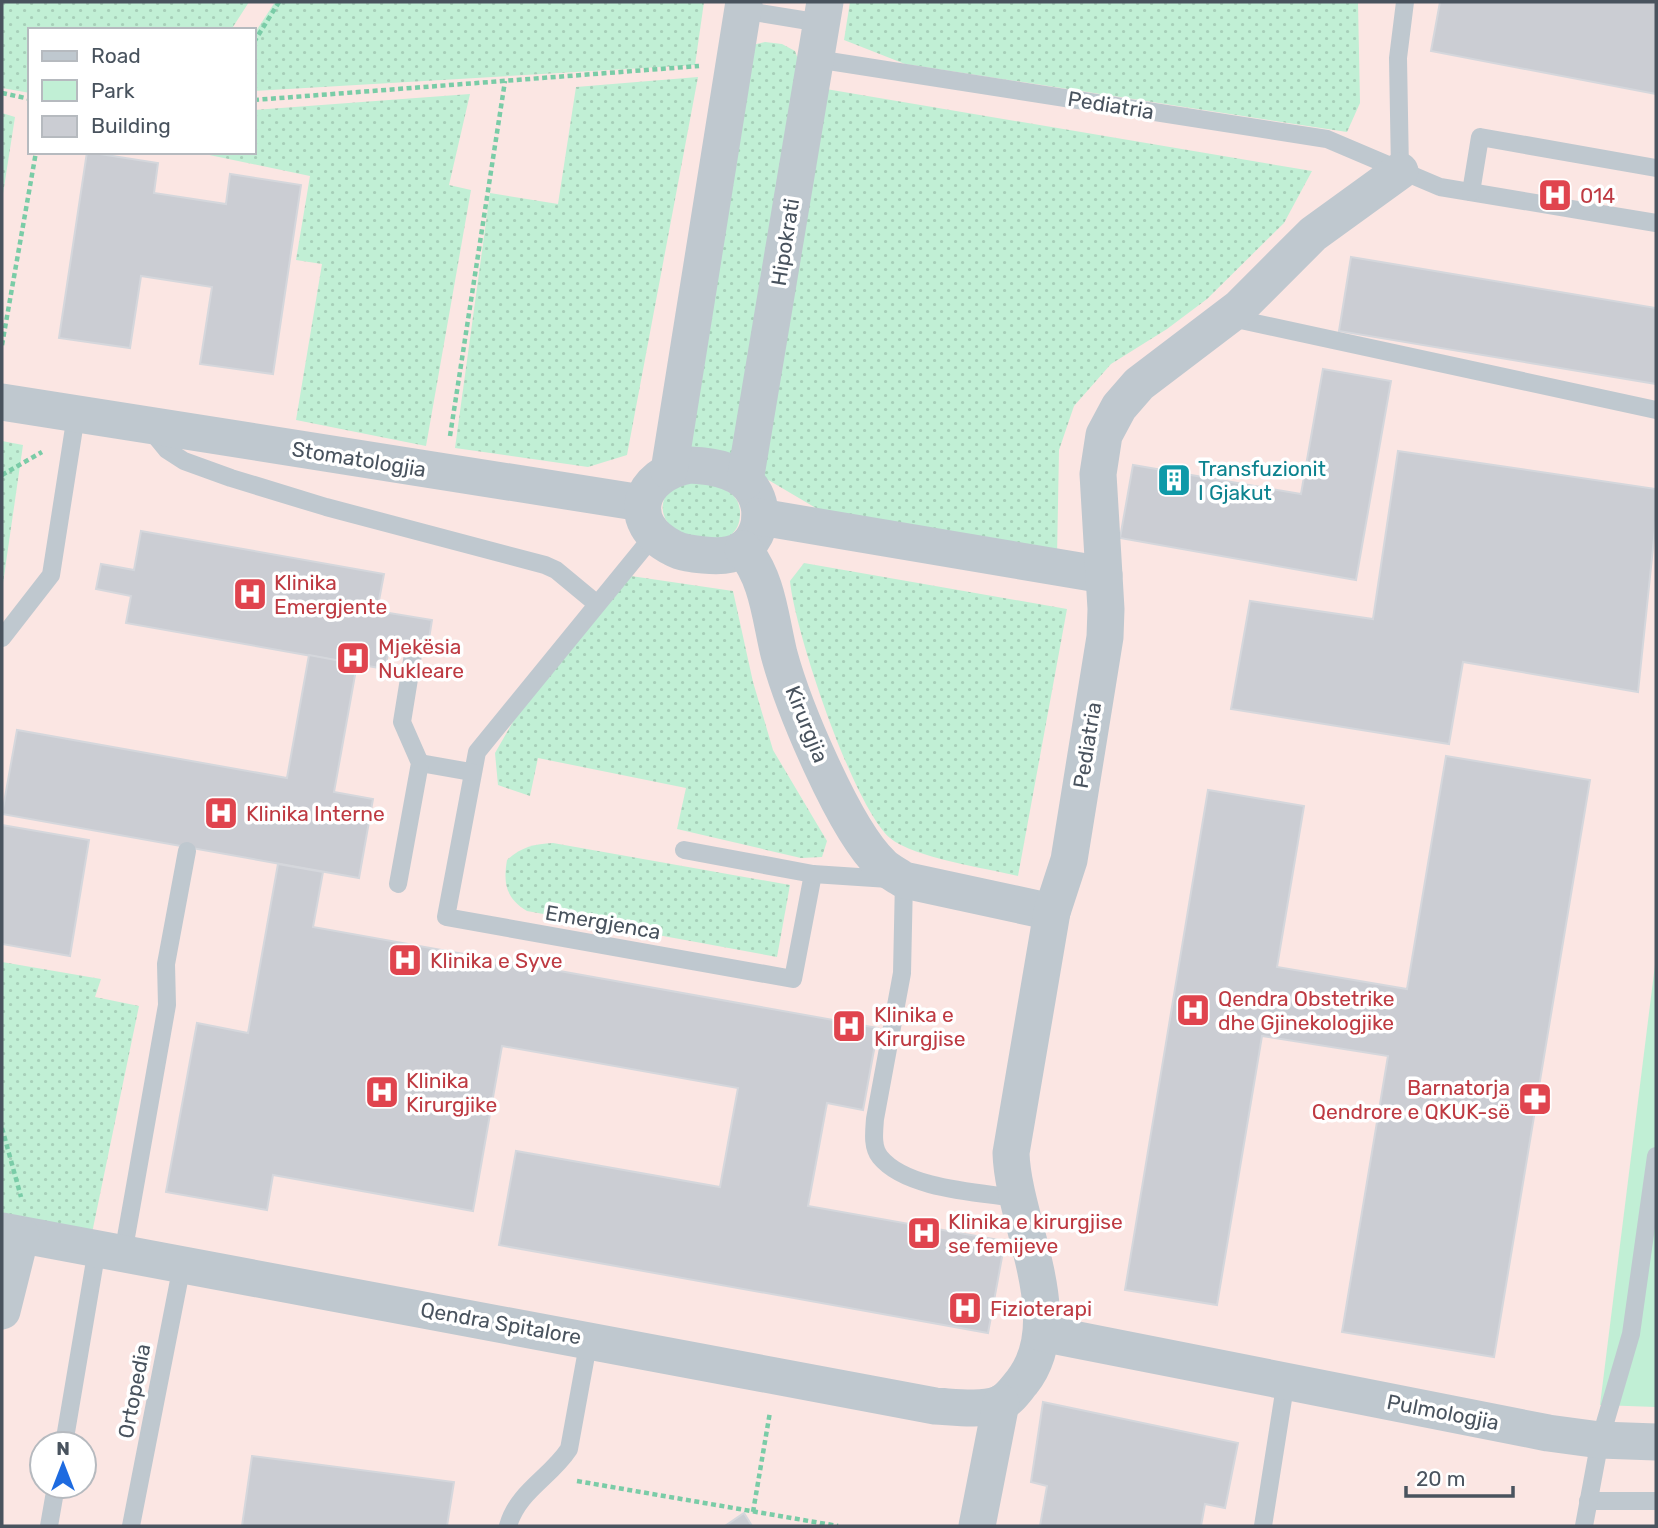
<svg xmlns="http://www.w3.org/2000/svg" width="1658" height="1528" viewBox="0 0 1658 1528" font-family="Rubik,sans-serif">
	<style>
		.medical { fill: #fbe6e3; fill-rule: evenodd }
		.grass { fill: url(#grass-dots) }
		.park { fill: #c1efd5 }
		.building { fill: #cbcdd3; stroke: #d5d7dc; stroke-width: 2 }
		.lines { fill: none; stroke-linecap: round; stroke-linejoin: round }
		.path { stroke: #7acca7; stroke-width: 4.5; stroke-dasharray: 5 3.5; stroke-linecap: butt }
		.lane { stroke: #bfc8cf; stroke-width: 18 }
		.street { stroke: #bfc8cf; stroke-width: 37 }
		.labels { text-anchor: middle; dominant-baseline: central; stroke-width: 7; stroke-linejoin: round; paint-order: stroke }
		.street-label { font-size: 21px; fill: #49535e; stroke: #fff }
		.health-label { font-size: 21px; fill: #be3a42; stroke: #fff; text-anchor: start }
		.culture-label { font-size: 21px; fill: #0d838f; stroke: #fff; text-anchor: start }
	</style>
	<defs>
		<pattern id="grass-dots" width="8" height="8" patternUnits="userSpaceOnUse" patternTransform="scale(1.75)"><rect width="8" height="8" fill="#c1efd5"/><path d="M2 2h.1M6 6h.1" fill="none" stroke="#a7cfb9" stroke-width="1.8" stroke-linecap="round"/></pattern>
	</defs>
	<rect width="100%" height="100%" fill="#f3f1f1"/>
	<path class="medical" d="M2,2H1656V1526H2ZM30,30H254V152H30ZM42,1444H84V1486H42Z"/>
	<g class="grass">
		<polygon points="2,2 249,2 231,30 30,30 30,93 2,88"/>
		<polygon points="275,2 704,2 695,65 254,91 254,34"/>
		<polygon points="850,2 1358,2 1360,103 1347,132 905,64 844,40"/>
		<polygon points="765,42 782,44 795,51 800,65 734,456 681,448 752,45"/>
		<polygon points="698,77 627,455 588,467 455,448 490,193 558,204 576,87"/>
		<polygon points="826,89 1312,171 1284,223 1207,299 1167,329 1111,364 1074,406 1059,450 1057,557 826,514 755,472"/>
		<polygon points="470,94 449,185 471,190 426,446 296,420 322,264 296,260 310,176 195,152 254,152 254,110"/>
		<polygon points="2,113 15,117 2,200"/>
		<polygon points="2,441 23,445 2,590"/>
		<path d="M698,480C717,487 741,490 740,514C740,568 629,534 673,485Z"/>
		<path d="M804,563L1067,609L1018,876C986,868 914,858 890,838C853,806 795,632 790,581Z"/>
		<polygon points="624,575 733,591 753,682 773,750 827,841 822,857 801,858 677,829 686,788 538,758 530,796 498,785 495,753 514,720"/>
		<path d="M553,843L790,885L777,957L527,911C506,898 503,884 507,860C521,847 534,844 553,843Z"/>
		<polygon points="2,962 101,979 95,997 139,1006 92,1233 2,1216"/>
	</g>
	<polygon class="park" points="1656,957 1656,1407 1600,1405"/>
	<g class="building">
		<polygon points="1440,2 1656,2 1656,94 1431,51"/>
		<polygon points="87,152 158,163 154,193 226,204 230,174 301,185 273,374 200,364 212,287 141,276 130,348 59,338"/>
		<polygon points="1351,257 1656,308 1656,384 1339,331"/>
		<polygon points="1323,369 1391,381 1356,580 1120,538 1133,465 1301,494"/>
		<polygon points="1398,451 1656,489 1656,519 1638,692 1463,662 1449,744 1231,709 1250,601 1373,619"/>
		<polygon points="141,531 384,574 377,611 432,620 428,645 391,639 385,669 126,623 131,596 96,589 101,564 134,570"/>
		<polygon points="309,655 357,664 334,792 373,799 359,878 2,814 17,730 287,778"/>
		<polygon points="1446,756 1590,780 1494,1357 1342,1332 1388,1056 1262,1036 1217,1305 1125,1290 1208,790 1304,806 1277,967 1407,989"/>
		<polygon points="2,825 89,840 70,956 2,944"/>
		<polygon points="278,864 323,872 313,927 878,1028 863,1110 827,1103 808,1206 1005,1241 988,1333 499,1245 516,1151 720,1187 738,1088 502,1046 473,1211 273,1175 267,1210 166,1192 197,1023 248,1033"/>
		<polygon points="1043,1402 1238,1443 1225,1508 1205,1504 1201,1526 1040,1526 1047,1486 1031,1482"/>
		<polygon points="252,1456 454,1482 447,1526 242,1526"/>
		<polygon points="744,1513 752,1526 725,1526"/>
	</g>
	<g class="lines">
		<g class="path">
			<polyline points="254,42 279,2"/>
			<polyline points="2,93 30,99"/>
			<polyline points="254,100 699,66"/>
			<polyline points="2,345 36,152"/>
			<polyline points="450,436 505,81"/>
			<polyline points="2,475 42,452"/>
			<polyline points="2,1128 21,1197"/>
			<polyline points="577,1481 838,1526"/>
			<polyline points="753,1512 770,1412"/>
		</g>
		<g class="lane">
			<polyline points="742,10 821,23"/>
			<polyline points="816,59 1327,139 1440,187 1656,223"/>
			<polyline points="1400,171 1398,58 1405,2"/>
			<polyline points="1471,192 1480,137 1656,168"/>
			<polyline points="1227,317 1656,410"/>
			<polyline points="149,428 167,450 184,461 231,478 326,507 545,565 556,570 597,604"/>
			<polyline points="654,535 477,752 446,917 793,979 813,874"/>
			<polyline points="2,638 51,575 76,415"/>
			<polyline points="420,763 471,772"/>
			<path d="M684,850L813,874L904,880L902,973L875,1119C874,1132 872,1147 880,1157C906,1189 977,1192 1016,1198"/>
			<polyline points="398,884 420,763 402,722 414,648"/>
			<polyline points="123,1254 167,1005 166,964 187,851"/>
			<polyline points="64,1444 97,1249"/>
			<polyline points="1588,1501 1656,1501"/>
			<polyline points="49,1526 56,1486"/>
			<polyline points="131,1526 182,1265"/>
			<path d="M508,1526C518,1491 550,1478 569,1449L589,1339"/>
			<polyline points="1263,1526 1286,1380"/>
			<polyline points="1584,1526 1600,1440 1631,1334 1656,1156"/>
		</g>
		<g class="street">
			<polyline points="2,402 642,503"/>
			<path d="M690,465C713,466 743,470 755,494C762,508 762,526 752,540C740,556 722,557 704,555C693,554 682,553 673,548C623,523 639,474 690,465Z"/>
			<polyline points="669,471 744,2"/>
			<polyline points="745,481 825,2"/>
			<polyline points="760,517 1104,575"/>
			<path d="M743,549C768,579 770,617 779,654C793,706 844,829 882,865C888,871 897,875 904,880L1052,912"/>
			<path d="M2,1231L935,1406C955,1407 980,1411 999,1404C1009,1400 1016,1389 1022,1382C1071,1320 1013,1222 1011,1153L1052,912L1069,860L1105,637L1106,609L1098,474L1104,435L1119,407L1139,384L1239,308L1313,234L1400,171"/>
			<polyline points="2,1311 21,1235"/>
			<polyline points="1042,1333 1548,1433 1600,1440 1656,1442"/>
			<polyline points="977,1526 1001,1403"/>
		</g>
	</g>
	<defs>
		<g id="hospital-square" transform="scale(1.75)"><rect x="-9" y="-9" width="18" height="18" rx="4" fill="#e0444e" stroke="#fff"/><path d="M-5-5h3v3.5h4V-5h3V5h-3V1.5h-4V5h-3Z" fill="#fff"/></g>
		<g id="building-square" transform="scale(1.75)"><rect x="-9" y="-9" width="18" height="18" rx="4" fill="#0f9aa8" stroke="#fff"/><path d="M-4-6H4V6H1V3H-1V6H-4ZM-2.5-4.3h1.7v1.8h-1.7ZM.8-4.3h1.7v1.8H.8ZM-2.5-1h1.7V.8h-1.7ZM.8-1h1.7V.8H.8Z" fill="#fff"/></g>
		<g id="pharmacy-square" transform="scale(1.75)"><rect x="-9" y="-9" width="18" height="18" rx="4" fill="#e0444e" stroke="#fff"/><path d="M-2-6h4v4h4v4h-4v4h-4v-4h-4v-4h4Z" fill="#fff"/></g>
	</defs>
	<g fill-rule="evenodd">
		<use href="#hospital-square" x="1555" y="195"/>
		<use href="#building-square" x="1174" y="480"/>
		<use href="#hospital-square" x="250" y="594"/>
		<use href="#hospital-square" x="353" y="658"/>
		<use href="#hospital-square" x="221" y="813"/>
		<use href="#hospital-square" x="405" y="960"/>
		<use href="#hospital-square" x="1193" y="1010"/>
		<use href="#hospital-square" x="849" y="1026"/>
		<use href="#hospital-square" x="382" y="1092"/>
		<use href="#pharmacy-square" x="1535" y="1099"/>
		<use href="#hospital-square" x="924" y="1233"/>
		<use href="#hospital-square" x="965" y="1308"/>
	</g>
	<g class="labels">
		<g class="street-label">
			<text transform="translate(1111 105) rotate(9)">Pediatria</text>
			<text transform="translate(785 242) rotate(-81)">Hipokrati</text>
			<text transform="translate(359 459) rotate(9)">Stomatologjia</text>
			<text transform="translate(807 724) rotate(68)">Kirurgjia</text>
			<text transform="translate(1087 745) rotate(-81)">Pediatria</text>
			<text transform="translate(603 922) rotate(10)">Emergjenca</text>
			<text transform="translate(501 1323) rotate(10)">Qendra Spitalore</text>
			<text transform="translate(134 1391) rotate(-79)">Ortopedia</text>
			<text transform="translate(1443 1412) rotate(11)">Pulmologjia</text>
		</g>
		<g class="health-label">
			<text x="1580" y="195">014</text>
			<text x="274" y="582">Klinika<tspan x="274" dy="24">Emergjente</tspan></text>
			<text x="378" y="646">Mjekësia<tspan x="378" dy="24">Nukleare</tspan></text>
			<text x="246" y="813">Klinika Interne</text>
			<text x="430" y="960">Klinika e Syve</text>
			<text x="1218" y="998">Qendra Obstetrike<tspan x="1218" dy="24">dhe Gjinekologjike</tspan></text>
			<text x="874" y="1014">Klinika e<tspan x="874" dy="24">Kirurgjise</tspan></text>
			<text x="406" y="1080">Klinika<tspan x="406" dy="24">Kirurgjike</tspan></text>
			<text x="1510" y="1087" text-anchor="end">Barnatorja<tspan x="1510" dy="24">Qendrore e QKUK-së</tspan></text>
			<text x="948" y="1221">Klinika e kirurgjise<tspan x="948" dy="24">se femijeve</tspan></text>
			<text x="990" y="1308">Fizioterapi</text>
		</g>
		<g class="culture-label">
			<text x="1198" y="468">Transfuzionit<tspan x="1198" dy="24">I Gjakut</tspan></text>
		</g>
	</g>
	<rect width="1658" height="1528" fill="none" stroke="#49535e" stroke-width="7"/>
	<rect x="28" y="28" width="228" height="126" fill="#ffffff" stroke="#b6babf" stroke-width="2"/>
	<rect x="42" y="51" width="35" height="10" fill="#bfc8cf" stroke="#b6babf" stroke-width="2"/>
	<text x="91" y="63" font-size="21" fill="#49535e">Road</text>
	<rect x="42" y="80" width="35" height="21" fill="#c1efd5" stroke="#b6babf" stroke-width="2"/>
	<text x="91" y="98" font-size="21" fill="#49535e">Park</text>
	<rect x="42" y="116" width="35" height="21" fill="#cbcdd3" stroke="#b6babf" stroke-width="2"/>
	<text x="91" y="133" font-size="21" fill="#49535e">Building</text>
	<g transform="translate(63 1465)"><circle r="33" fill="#ffffff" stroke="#b6babf" stroke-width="2"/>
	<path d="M0-5L12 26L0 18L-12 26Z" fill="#1e6be0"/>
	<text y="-10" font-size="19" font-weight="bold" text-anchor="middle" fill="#49535e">N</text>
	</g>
	<path d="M1406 1486v10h107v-10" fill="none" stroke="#49535e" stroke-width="3.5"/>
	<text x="1416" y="1486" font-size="21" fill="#49535e" stroke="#ffffff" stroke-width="5" paint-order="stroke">20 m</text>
</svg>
